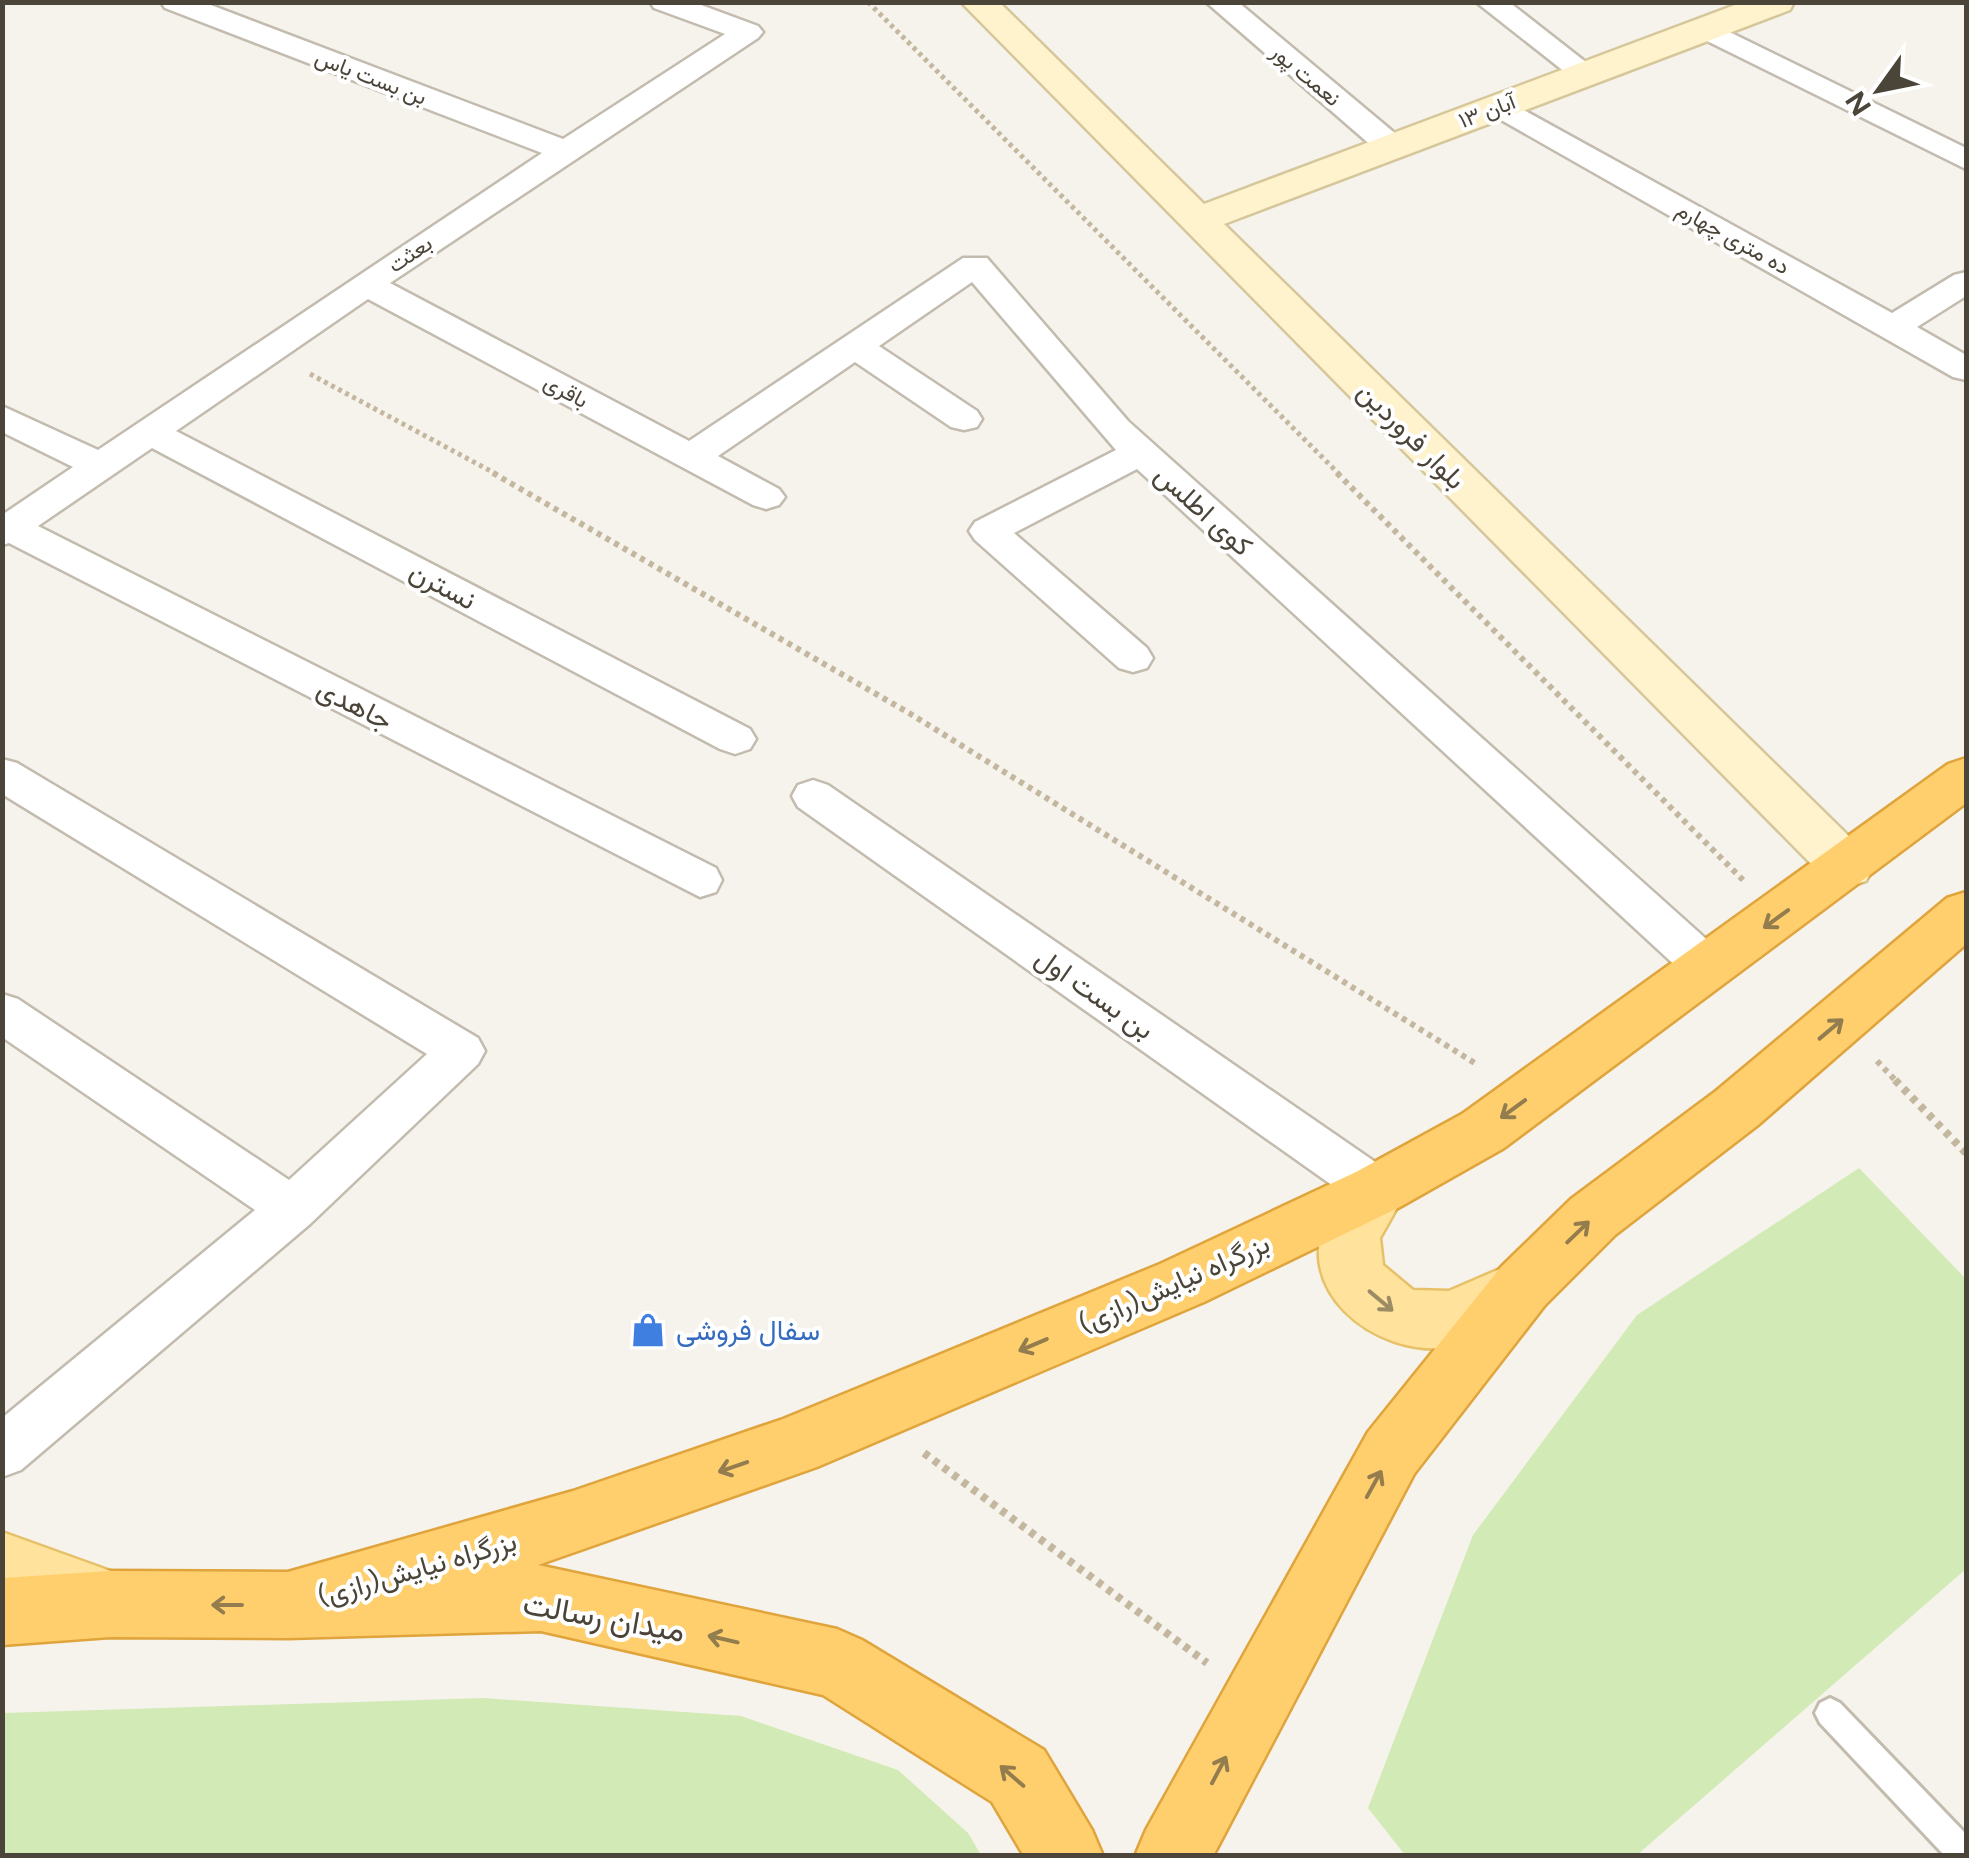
<svg xmlns="http://www.w3.org/2000/svg" width="1969" height="1858" viewBox="0 0 1969 1858" font-family="Figtree,Vazirmatn,sans-serif">
	<style>
		.green { fill: #d2eab5 }
		.lines { fill: none; stroke-linecap: round; stroke-linejoin: round }
		.lane-casing { stroke: #c2bbae; stroke-width: 6 }
		.street-casing { stroke: #c2bbae; stroke-width: 5 }
		.secondary-casing { stroke: #d6c79b; stroke-width: 5 }
		.primary-casing { stroke: #e6c16a; stroke-width: 5 }
		.highway-casing { stroke: #e0a43c; stroke-width: 5 }
		.path-far2 { stroke: #c4b79f; stroke-width: 5; stroke-dasharray: 4 4; stroke-linecap: butt }
		.path-far1 { stroke: #c4b79f; stroke-width: 6; stroke-dasharray: 5 5; stroke-linecap: butt }
		.path { stroke: #c4b79f; stroke-width: 8; stroke-dasharray: 6 6; stroke-linecap: butt }
		.lane { fill: #fff; fill-rule: evenodd }
		.street { fill: #fff; fill-rule: evenodd }
		.secondary { fill: #fff3cd; fill-rule: evenodd }
		.primary { fill: #ffe39c; fill-rule: evenodd }
		.highway { fill: #ffcf6e; fill-rule: evenodd }
		.oneway { stroke: #937c4e }
		.oneway2 { stroke: #9c8c66 }
		.labels { text-anchor: middle; dominant-baseline: central; stroke-width: 8; stroke-linejoin: round; paint-order: stroke }
		.far-street-label { font-size: 22px; fill: #4b4439; stroke: #fff }
		.street-label { font-size: 28px; fill: #4b4439; stroke: #fff }
		.shop-label { font-size: 28px; fill: #366cbe; stroke: #fff; text-anchor: start }
		.near-street-label { font-size: 32px; fill: #4b4439; stroke: #fff }
	</style>
	<rect width="100%" height="100%" fill="#f6f3ec"/>
	<g class="green">
		<polygon points="1859,1168 1966,1279 1966,1569 1637,1855 1405,1855 1368,1808 1473,1535 1637,1315"/>
		<polygon points="483,1698 741,1716 898,1770 968,1833 981,1855 3,1855 3,1713"/>
	</g>
	<g class="lines">
		<g class="lane-casing">
			<polygon id="lane" points="1830,1698 1840,1703 1966,1834 1966,1856 1945,1856 1820,1723 1815,1713 1820,1703"/>
		</g>
		<g class="street-casing">
			<g id="street">
				<polygon points="161,2 203,2 563,139 725,34 654,8 650,2 693,2 758,26 763,32 758,38 390,283 689,441 963,258 987,258 1128,421 1724,955 1731,968 1724,981 1708,986 1692,981 1137,469 1014,533 1147,648 1153,658 1147,668 1133,672 1119,668 975,540 969,531 975,522 1116,450 972,282 879,346 977,411 982,419 977,427 964,430 951,427 855,362 718,456 779,489 785,497 779,505 766,509 753,505 368,299 176,431 750,729 756,739 750,749 735,754 720,749 152,448 38,526 716,868 722,880 716,892 700,897 9,543 2,545 2,515 73,467 2,432 2,406 98,450 542,153 165,8"/>
				<polygon points="1206,2 1238,2 1403,140 1408,147 1403,154 1381,154"/>
				<polygon points="1476,2 1509,2 1601,74 1597,80 1575,80"/>
				<polygon points="1705,20 1966,148 1966,169 1695,35 1690,29 1695,23"/>
				<polygon points="1500,97 1892,313 1954,275 1966,272 1966,296 1917,327 1966,355 1966,380 1953,377 1489,113 1485,106 1489,99"/>
				<polygon points="2,759 17,763 478,1038 485,1051 478,1064 310,1224 21,1470 2,1477 2,1418 255,1210 2,1037 2,994 18,999 289,1180 427,1054 2,794"/>
				<polygon points="813,780 828,785 1394,1175 1402,1190 1394,1205 1377,1211 1360,1205 798,807 792,796 798,785"/>
			</g>
		</g>
		<g class="secondary-casing">
			<polygon id="secondary" points="961,2 999,2 1204,204 1743,2 1794,2 1790,10 1224,224 1866,853 1874,867 1866,881 1847,887 1828,881"/>
		</g>
		<g class="primary-casing">
			<g id="primary">
				<path d="M1377,1165L1398,1172L1407,1190L1380,1238L1383,1265L1413,1290L1449,1291L1523,1259L1545,1267L1554,1286L1545,1305C1517,1319 1485,1342 1454,1347C1374,1360 1282,1285 1334,1205C1349,1182 1351,1174 1377,1165Z"/>
				<polygon points="2,1532 127,1577 138,1601 127,1625 103,1634 2,1597"/>
			</g>
		</g>
		<g class="highway-casing">
			<g id="highway">
				<polygon points="1966,758 1966,803 1504,1148 1398,1208 1204,1302 817,1467 538,1565 837,1629 862,1640 1044,1750 1092,1830 1103,1856 1024,1856 992,1802 823,1695 541,1631 288,1638 110,1637 2,1645 2,1578 110,1571 288,1572 573,1491 783,1419 1160,1264 1356,1172 1462,1114 1948,764"/>
				<polygon points="1966,892 1966,944 1758,1125 1615,1235 1545,1305 1414,1474 1213,1856 1135,1856 1146,1830 1368,1432 1501,1267 1571,1199 1716,1091 1947,898"/>
			</g>
		</g>
		<g class="path-far2">
			<polyline points="868,2 1340,475"/>
			<polyline points="310,374 498,475"/>
		</g>
		<g class="path-far1">
			<polyline points="493,473 909,713 1478,1065"/>
			<polyline points="1337,473 1743,880"/>
			<polyline points="1877,1061 1897,1082"/>
		</g>
		<g class="path">
			<polyline points="1895,1080 1966,1153"/>
			<polyline points="924,1453 1207,1663"/>
		</g>
		<use href="#lane" class="lane"/>
		<use href="#street" class="street"/>
		<use href="#secondary" class="secondary"/>
		<use href="#primary" class="primary"/>
		<use href="#highway" class="highway"/>
	</g>
	<defs><path id="oneway-shaft" d="M-6 0H5M1.5-3L5.5 0L1.5 3" fill="none" stroke-width="1.6" stroke-linecap="round" stroke-linejoin="round" transform="scale(2.5)"/></defs>
	<g class="oneway">
		<use href="#oneway-shaft" transform="translate(1776 919) rotate(144)"/>
		<use href="#oneway-shaft" transform="translate(1831 1029) rotate(-40)"/>
		<use href="#oneway-shaft" transform="translate(1513 1109) rotate(144)"/>
		<use href="#oneway-shaft" transform="translate(1578 1232) rotate(-44)"/>
		<use href="#oneway-shaft" transform="translate(1033 1345) rotate(157)"/>
		<use href="#oneway-shaft" transform="translate(733 1467) rotate(161)"/>
		<use href="#oneway-shaft" transform="translate(1374 1484) rotate(-61)"/>
		<use href="#oneway-shaft" transform="translate(227 1605) rotate(-180)"/>
		<use href="#oneway-shaft" transform="translate(723 1639) rotate(-167)"/>
		<use href="#oneway-shaft" transform="translate(1219 1770) rotate(-62)"/>
		<use href="#oneway-shaft" transform="translate(1012 1776) rotate(-139)"/>
	</g>
	<use class="oneway2" href="#oneway-shaft" transform="translate(1381 1301) rotate(40)"/>
	<defs>
		<g id="shop-bare" transform="scale(2.7)"><path d="M-5-2.5h2.3a2.7 3.5 0 0 1 5.4 0H5L5.5 6h-11ZM-1.5-2.5h3a1.5 2.3 0 0 0-3 0Z" fill="#3f7fe0" stroke="#fff" stroke-width="2.5" paint-order="stroke"/></g>
	</defs>
	<g fill-rule="evenodd">
		<use href="#shop-bare" x="648" y="1330"/>
	</g>
	<g class="labels">
		<g class="far-street-label">
			<text transform="translate(1306 75) rotate(40)">نعمت پور</text>
			<text transform="translate(371 77) rotate(21)">بن بست یاس</text>
			<text transform="translate(1487 111) rotate(-21)">۱۳ آبان</text>
			<text transform="translate(1733 238) rotate(29)">ده متری چهارم</text>
			<text transform="translate(410 254) rotate(-34)">بعثت</text>
			<text transform="translate(566 391) rotate(28)">باقری</text>
		</g>
		<g class="street-label">
			<text transform="translate(1412 435) rotate(45)">بلوار فروردین</text>
			<text transform="translate(1204 510) rotate(42)">کوی اطلس</text>
			<text transform="translate(443 585) rotate(28)">نسترن</text>
			<text transform="translate(355 704) rotate(27)">جاهدی</text>
			<text transform="translate(1095 993) rotate(35)">بن بست اول</text>
			<text transform="translate(1174 1283) rotate(-24)">بزرگراه نیایش(رازی)</text>
			<text transform="translate(417 1568) rotate(-16)">بزرگراه نیایش(رازی)</text>
		</g>
		<g class="shop-label">
			<text x="676" y="1330">سفال فروشی</text>
		</g>
		<g class="near-street-label">
			<text transform="translate(604 1617) rotate(10)">میدان رسالت</text>
		</g>
	</g>
	<rect width="1969" height="1858" fill="none" stroke="#4b4439" stroke-width="10"/>
	<g transform="translate(1879 90) rotate(237)" stroke="#ffffff" stroke-width="8" paint-order="stroke">
	<path d="M0-8L18 38L0 25L-18 38Z" fill="#4b4439"/>
	<text y="-15" font-size="28" font-weight="bold" text-anchor="middle" fill="#4b4439">N</text>
	</g>
</svg>
